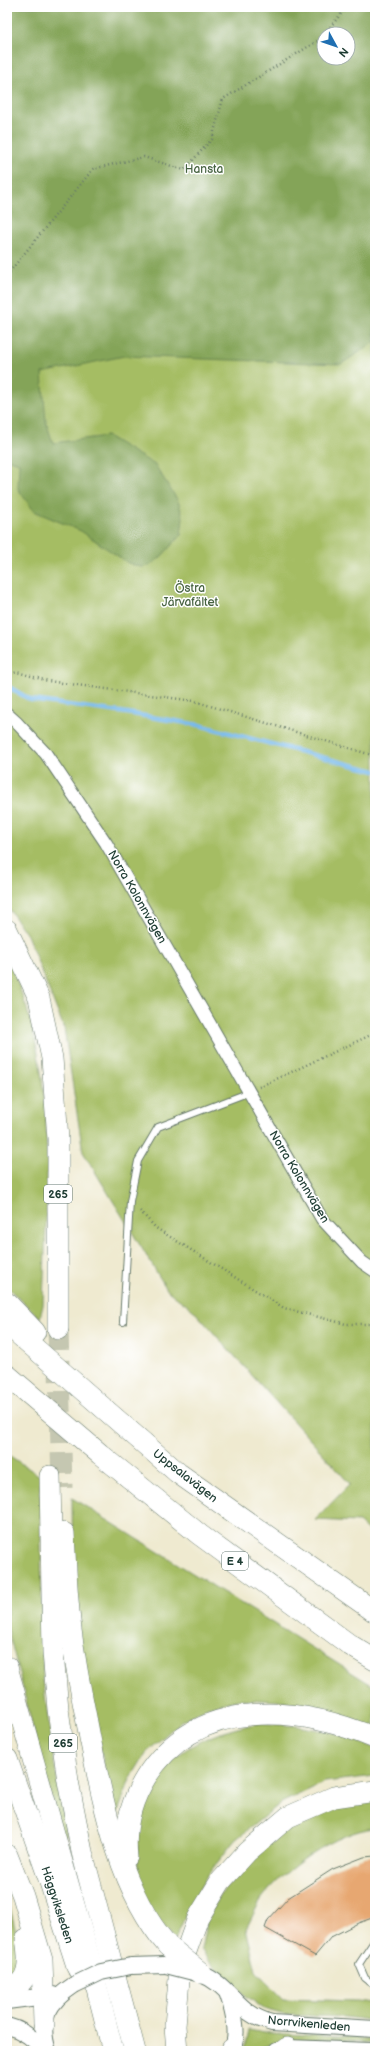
<svg xmlns="http://www.w3.org/2000/svg" width="382" height="2058" viewBox="0 0 382 2058" font-family="'Balsamiq Sans',sans-serif">
	<style>
		.green { fill: #a5bd63; stroke: #627d4c; fill-rule: evenodd }
		.forest { fill: #84a459; stroke: #527046; fill-rule: evenodd }
		.lines { fill: none; stroke-linecap: round; stroke-linejoin: round }
		.stream { stroke: #76b9ec; stroke-width: 4.5 }
		.building { fill: #e7a771 }
		.highway-tunnel { stroke: #c5c7b1; stroke-width: 21; stroke-dasharray: 21 10; stroke-linecap: butt }
		.lane-casing { stroke: #687a6b; stroke-width: 8 }
		.street-casing { stroke: #687a6b; stroke-width: 14 }
		.secondary-casing { stroke: #687a6b; stroke-width: 18 }
		.highway-casing { stroke: #687a6b; stroke-width: 22 }
		.path { stroke: #687a6b; stroke-width: 2.5; stroke-dasharray: 1 3; stroke-linecap: butt }
		.lane { stroke: #fff; stroke-width: 6 }
		.street { stroke: #fff; stroke-width: 12 }
		.secondary { stroke: #fff; stroke-width: 16 }
		.highway { stroke: #fff; stroke-width: 21 }
		.secondary-bridge-casing { stroke: #687a6b; stroke-width: 18; stroke-linecap: butt }
		.highway-bridge-casing { stroke: #687a6b; stroke-width: 22; stroke-linecap: butt }
		.secondary-bridge { stroke: #fff; stroke-width: 16 }
		.highway-bridge { stroke: #fff; stroke-width: 21 }
		.labels { text-anchor: middle; dominant-baseline: central; stroke-width: 3; stroke-linejoin: round; paint-order: stroke }
		.shield { fill: #fff; stroke: #627771; stroke-width: 1 }
		.shield-label { font-size: 11px; font-weight: bold; fill: #1f3d34 }
		.park-label { font-size: 12px; fill: #476342; stroke: #fff }
		.street-label { font-size: 12px; fill: #1f3d34; stroke: #fff }
	</style>
	<rect width="100%" height="100%" fill="#fff"/>
	<filter id="ink" filterUnits="userSpaceOnUse"><feTurbulence type="fractalNoise" baseFrequency=".025" numOctaves="2"/><feDisplacementMap in="SourceGraphic" scale="8" xChannelSelector="R" yChannelSelector="G"/><feConvolveMatrix kernelMatrix="1 2 1 2 8 2 1 2 1" color-interpolation-filters="sRGB"/></filter>
	<filter id="wash" filterUnits="userSpaceOnUse"><feTurbulence type="fractalNoise" baseFrequency=".012" numOctaves="4" result="noise"/><feDisplacementMap in="SourceGraphic" scale="16" xChannelSelector="R" yChannelSelector="G"/><feGaussianBlur stdDeviation="0.9" result="paint"/><feColorMatrix in="noise" values="0 0 0 0 0 0 0 0 0 0 0 0 0 0 0 0 0 1.4 0 .05"/><feComposite in="paint" operator="in"/></filter>
	<g filter="url(#wash)">
		<rect width="100%" height="100%" fill="#efead0"/>
		<g class="green">
			<path d="M7,7H375V1537L359,1522L315,1520L350,1484L193,1310L168,1291L83,1152L64,1028L27,935L7,906ZM324,34H348V58H324Z"/>
			<path d="M7,958C12,967 16,978 20,989C58,1088 46,1200 43,1305L40,1318L7,1287V1147L11,1078L9,1015L7,1006Z"/>
			<polygon points="7,1454 40,1476 43,1679 52,1749 67,1836 61,1838 7,1626"/>
			<polygon points="72,1498 375,1687 375,1734 321,1708 278,1701 241,1699 208,1707 181,1721 146,1753 130,1779 115,1820 80,1647 73,1567"/>
			<path d="M260,1723L297,1726L335,1733L375,1748V1776L325,1782L281,1803L235,1840L206,1877L187,1912L175,1940C166,1928 148,1910 142,1897C137,1887 137,1850 138,1839C149,1762 187,1737 260,1723Z"/>
			<path d="M375,1799V1828C337,1831 282,1870 260,1901C255,1910 251,1920 246,1929L256,1971L284,1999L358,2001L375,2004V2021L345,2017L285,2015L264,2009L245,1995L228,1978L211,1964L201,1949L207,1919L225,1888L281,1833L317,1815L353,1802Z"/>
			<polygon points="7,1896 22,1956 15,1972 7,1979"/>
			<path d="M249,2029L270,2033L375,2039V2043C325,2038 294,2038 245,2051Z"/>
		</g>
		<path class="forest" d="M7,7H375V342L341,364L124,356L42,373L46,422L53,443L107,436L155,465L178,501L183,517L181,535L160,558L149,566L141,567L128,563L81,531L34,511L18,489L19,463L7,459ZM324,34H348V58H324Z"/>
		<g class="lines">
			<polyline class="stream" points="7,686 31,700 127,713 199,725 375,771"/>
		</g>
		<g id="blocks">
			<polygon class="building" points="375,1856 375,1917 358,1923 331,1937 315,1956 265,1928 268,1920 288,1898 333,1869 364,1857"/>
		</g>
	</g>
	<g filter="url(#ink)">
		<use href="#blocks" fill-opacity="0" stroke="#687a6b" stroke-width="1"/>
		<g class="lines">
			<polyline class="highway-tunnel" points="58,1329 62,1488"/>
			<g class="lane-casing">
				<g id="lane">
					<polyline points="123,1322 130,1201 138,1161 158,1127 250,1092"/>
					<polyline points="375,1942 373,1943 359,1964 365,1978 375,1986"/>
				</g>
			</g>
			<g class="street-casing">
				<polyline id="street" points="7,714 17,723 46,754 106,843 322,1219 362,1262 375,1271"/>
			</g>
			<g class="secondary-casing">
				<g id="secondary">
					<polyline points="131,1966 166,1965"/>
					<path d="M201,1974C231,1985 236,2014 272,2023L375,2029"/>
					<path d="M228,1995C233,2009 241,2039 230,2051"/>
					<polyline points="7,2001 53,1995"/>
					<path d="M7,2026C23,2030 34,2038 45,2051"/>
					<path d="M48,2051C38,2020 48,2002 74,1985"/>
					<polyline points="277,2051 287,2048 371,2051"/>
				</g>
			</g>
			<g class="highway-casing">
				<g id="highway">
					<polyline points="7,930 39,998 52,1058 58,1139 58,1329"/>
					<polyline points="7,1303 35,1332"/>
					<polyline points="7,1324 178,1473 375,1612"/>
					<polyline points="7,1375 100,1454 200,1535 350,1645 375,1660"/>
					<polyline points="50,1476 53,1652 58,1709 68,1781 82,1852 135,2051"/>
					<path d="M64,1533C66,1574 68,1617 75,1657C79,1684 85,1711 90,1738C104,1808 120,1891 168,1946"/>
					<polyline points="7,1667 90,1961 113,2051"/>
					<polyline points="7,1759 48,1876 78,1969"/>
					<polyline points="7,1855 23,1896 42,1960 44,2024"/>
					<path d="M127,1857C124,1829 131,1801 146,1777C198,1696 297,1705 375,1738"/>
					<path d="M7,1992C31,1982 30,1962 26,1939"/>
					<polyline points="232,2049 233,2051"/>
					<polyline points="177,2051 175,2026 180,1968 198,1918 220,1882 247,1852 288,1817 334,1797 375,1791"/>
					<polyline points="283,2051 287,2048"/>
				</g>
			</g>
			<g class="path">
				<polyline points="7,275 93,169 144,157 184,170 212,139 223,99 319,40 347,7"/>
				<polyline points="7,675 17,672 48,681 194,701 375,756"/>
				<polyline points="259,1087 375,1033"/>
				<polyline points="140,1211 156,1228 284,1308 346,1324 375,1324"/>
			</g>
			<use href="#lane" class="lane"/>
			<use href="#street" class="street"/>
			<use href="#secondary" class="secondary"/>
			<use href="#highway" class="highway"/>
			<g class="secondary-bridge-casing">
				<g id="secondary-bridge">
					<polyline points="166,1965 197,1973"/>
					<polyline points="74,1985 101,1972 131,1966"/>
				</g>
			</g>
			<g class="highway-bridge-casing">
				<polyline id="highway-bridge" points="168,1946 201,1973"/>
			</g>
			<use href="#secondary-bridge" class="secondary-bridge"/>
			<use href="#highway-bridge" class="highway-bridge"/>
		</g>
	</g>
	<g class="labels">
		<g class="shield">
			<rect x="44" y="1185" width="28" height="18" rx="3"/>
			<rect x="222" y="1552" width="26" height="18" rx="3"/>
			<rect x="49" y="1734" width="28" height="18" rx="3"/>
		</g>
		<g class="shield-label">
			<text x="58" y="1194">265</text>
			<text x="235" y="1561">E 4</text>
			<text x="63" y="1743">265</text>
		</g>
		<g class="park-label">
			<text x="204" y="169">Hansta</text>
			<text x="190" y="588">Östra<tspan x="190" dy="14">Järvafältet</tspan></text>
		</g>
		<g class="street-label">
			<text transform="translate(137 897) rotate(60)">Norra Kolonnvägen</text>
			<text transform="translate(299 1177) rotate(59)">Norra Kolonnvägen</text>
			<text transform="translate(185 1476) rotate(38)">Uppsalavägen</text>
			<text transform="translate(57 1905) rotate(72)">Häggviksleden</text>
			<text transform="translate(309 2024) rotate(5)">Norrvikenleden</text>
		</g>
	</g>
	<rect width="382" height="2058" fill="none" stroke="#fff" stroke-width="24"/>
	<g transform="translate(336 46) rotate(130)"><circle r="19" fill="#ffffff" stroke="#a5b1ae"/>
	<path d="M0-3L7 15L0 10L-7 15Z" fill="#1f6fb2"/>
	<text y="-6" font-size="11" font-weight="bold" text-anchor="middle" fill="#1f3d34">N</text>
	</g>
</svg>
